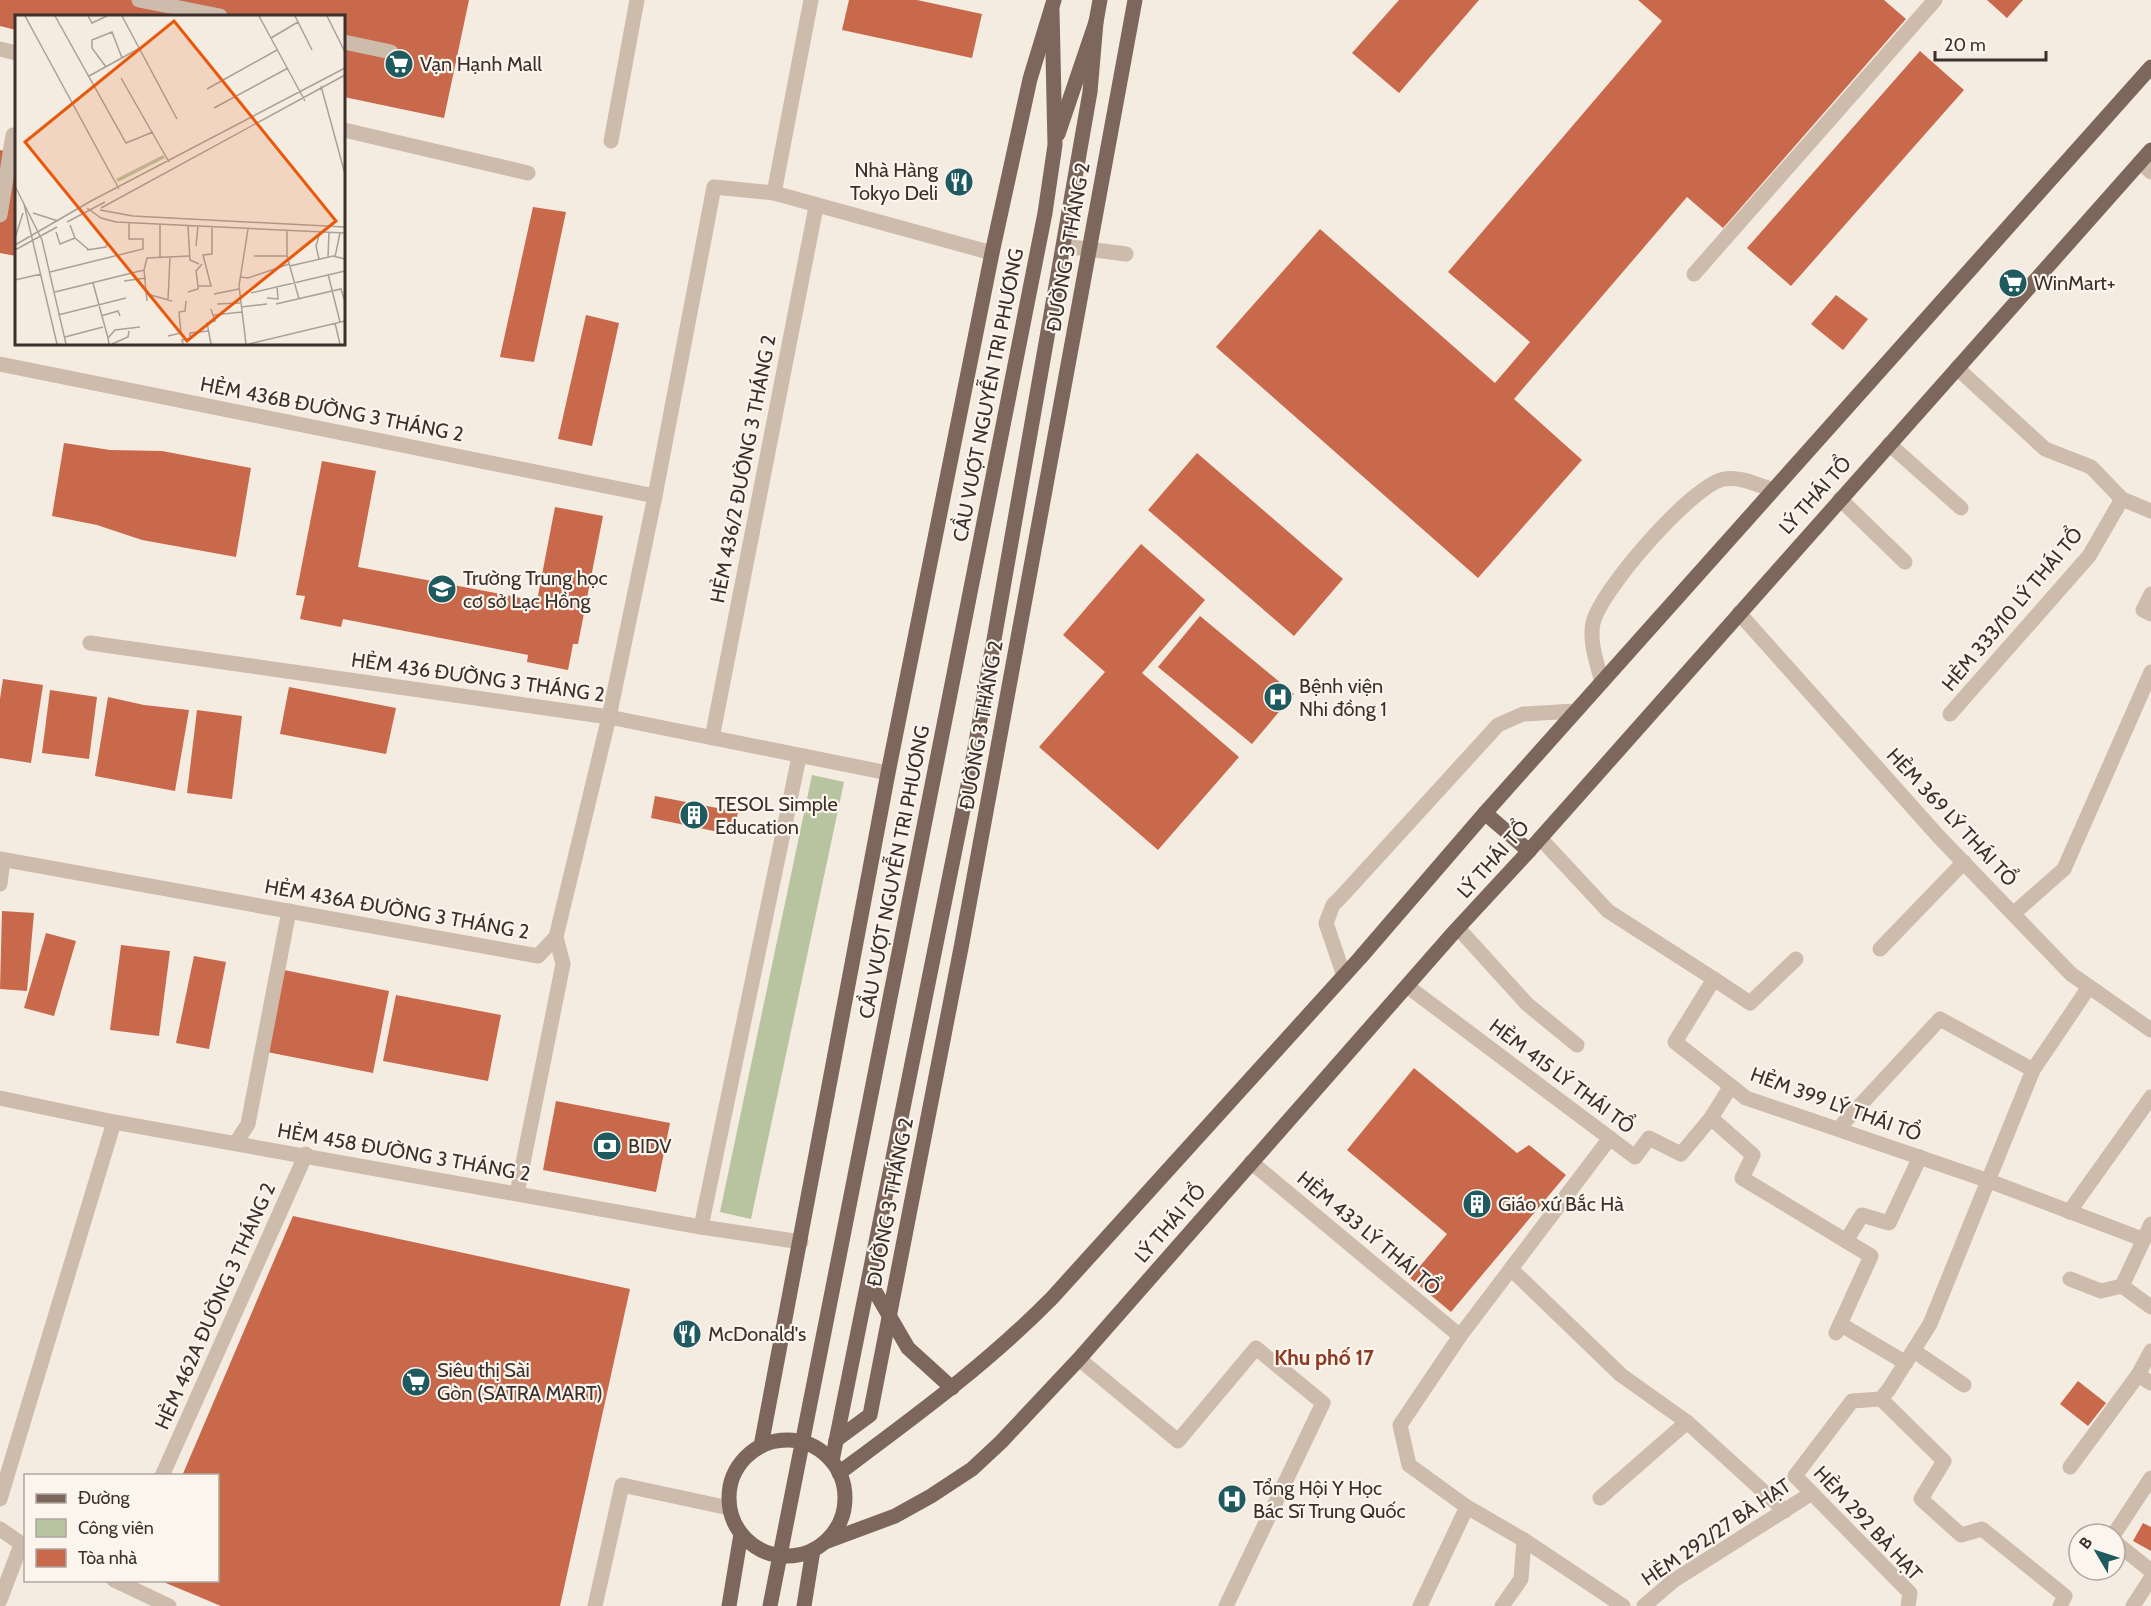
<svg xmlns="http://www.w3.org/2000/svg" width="2151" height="1606" viewBox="0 0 2151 1606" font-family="Cabin,sans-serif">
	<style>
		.green { fill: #b8c4a0 }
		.building { fill: #c8694b }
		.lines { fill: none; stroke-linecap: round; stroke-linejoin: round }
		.minor { stroke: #cdbbac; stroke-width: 15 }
		.major { stroke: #7d675c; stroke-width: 15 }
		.labels { text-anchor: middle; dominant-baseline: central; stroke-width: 4.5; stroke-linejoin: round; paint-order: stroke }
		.poi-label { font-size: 20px; fill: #3b302b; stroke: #fbf5ee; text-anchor: start }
		.street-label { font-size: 20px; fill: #3b302b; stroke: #fbf5ee }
		.neighbourhood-label { font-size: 21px; font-weight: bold; fill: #8c3b22; stroke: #fbf5ee }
		.inset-road { fill: none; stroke: #aaa098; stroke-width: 1.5 }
		.view { fill: #e8590c; fill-opacity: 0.15; stroke: #e8590c; stroke-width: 3 }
		.inset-edge { fill: none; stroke: #3b302b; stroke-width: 3 }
	</style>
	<rect width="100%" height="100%" fill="#f4ebe1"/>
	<polygon class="green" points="812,775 844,782 751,1219 720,1212"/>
	<g class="building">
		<polygon points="0,0 469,0 444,118 344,97 344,16 16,16 16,30 0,26"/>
		<polygon points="849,0 917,0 982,14 972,58 842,30"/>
		<polygon points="1399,0 1479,0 1399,93 1352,53"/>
		<polygon points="1638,0 1884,0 1906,19 1723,228 1687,197 1514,399 1582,460 1478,578 1216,347 1320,229 1495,383 1530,342 1448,272 1662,21"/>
		<polygon points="1987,0 2023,0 2007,18"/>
		<polygon points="1920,51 1964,90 1791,286 1747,248"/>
		<polygon points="0,150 16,153 16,256 0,253"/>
		<polygon points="533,207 566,212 534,362 500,357"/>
		<polygon points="1836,295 1868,319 1843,350 1811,324"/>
		<polygon points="586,315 619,323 592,446 558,439"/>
		<polygon points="64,443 110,450 162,451 251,468 236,557 142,540 97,525 52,516"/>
		<polygon points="1197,453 1343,579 1294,636 1148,510"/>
		<polygon points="322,461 376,471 358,567 537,601 555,507 603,516 578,644 573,644 568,670 527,662 528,655 343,619 341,627 300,619 305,596 296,595"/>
		<polygon points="1141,544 1205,600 1142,673 1239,757 1158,850 1039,747 1105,672 1063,635"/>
		<polygon points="1200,616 1294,694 1252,744 1158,667"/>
		<polygon points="3,679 43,685 31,763 0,758 0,699"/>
		<polygon points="289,687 396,708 386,754 280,734"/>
		<polygon points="50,690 97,697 89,759 42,753"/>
		<polygon points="108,697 144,705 189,710 175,791 95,776"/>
		<polygon points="197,710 242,716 232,799 187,793"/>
		<polygon points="655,796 738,812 733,835 651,818"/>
		<polygon points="2,911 34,913 27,991 0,989"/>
		<polygon points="46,933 76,941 54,1016 24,1008"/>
		<polygon points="121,945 170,951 159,1036 110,1030"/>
		<polygon points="194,956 226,962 209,1049 176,1043"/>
		<polygon points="284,970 389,991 373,1073 267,1052"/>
		<polygon points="396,995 501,1015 488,1081 383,1061"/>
		<polygon points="1414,1068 1517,1153 1529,1145 1566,1175 1451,1312 1410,1278 1447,1234 1347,1150"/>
		<polygon points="556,1101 670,1123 656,1192 543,1170"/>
		<polygon points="293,1216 630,1289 560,1606 221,1606 161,1581 218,1580 218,1476 182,1476"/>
		<polygon points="2078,1381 2106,1403 2088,1426 2060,1404"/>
		<polygon points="2143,1523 2151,1527 2151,1551 2133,1541"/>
	</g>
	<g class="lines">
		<g class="minor">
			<polyline points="139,0 220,16"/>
			<polyline points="344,42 391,52"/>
			<polyline points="0,49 16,53"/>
			<polyline points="344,130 528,173"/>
			<polyline points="611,141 637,0"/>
			<polyline points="2140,162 2151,172"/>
			<polyline points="774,193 811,0"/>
			<polyline points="0,215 13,135"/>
			<polyline points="1064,246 1126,254"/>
			<polyline points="1694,274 1935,0"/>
			<polyline points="0,364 655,496"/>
			<polyline points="1957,368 2045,449 2091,467 2122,499 2151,511"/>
			<polyline points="1889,444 1961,508"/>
			<polyline points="1840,499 1905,562"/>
			<polyline points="2151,594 2143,610 2151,614"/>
			<polyline points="1739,613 1939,837 2071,974 2151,1030"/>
			<polyline points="90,643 609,717 888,773"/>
			<path d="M1602,682C1597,663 1589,642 1593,623C1600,591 1692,485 1724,479C1740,476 1758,485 1773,490"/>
			<polyline points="1950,714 2089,556 2122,499"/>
			<polyline points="712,738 816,207"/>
			<polyline points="1540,838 1608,911 1714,979 1675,1042 1746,1098 1989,1181 2142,1239"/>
			<polyline points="0,859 538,956 556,937 609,717 655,496 714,187 774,193 992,253"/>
			<polyline points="0,884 3,860"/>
			<polyline points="2013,914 2064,869 2151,672"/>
			<polyline points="1458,928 1527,1004 1577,1045"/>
			<polyline points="1880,949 1964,862"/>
			<polyline points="1344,976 1326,923 1333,905 1341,897 1498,725 1523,714 1576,711"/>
			<polyline points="1714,979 1750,1003 1796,959"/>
			<polyline points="1407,986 1635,1157 1649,1138 1681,1154 1711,1118"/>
			<polyline points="1731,1086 1711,1118 1753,1155 1742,1178 1846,1241"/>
			<polyline points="0,1098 114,1122 701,1227 801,1242"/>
			<polyline points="1838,1129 1940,1019 2033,1070"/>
			<polyline points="236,1143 248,1124 289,911"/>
			<polyline points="1251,1162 1460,1336"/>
			<polyline points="517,1193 563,964 556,937"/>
			<polyline points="2069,1212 2151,1097"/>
			<polyline points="701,1227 799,757"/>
			<polyline points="1511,1269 1621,1375 1687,1422 1785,1511"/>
			<polyline points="2070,1279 2101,1291 2122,1286 2151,1307"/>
			<polyline points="2122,1286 2151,1224"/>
			<polyline points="1840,1324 1906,1363"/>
			<polyline points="1836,1333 1871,1256 1846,1241 1862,1215 1889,1223 1920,1157"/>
			<polyline points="1914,1351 1964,1385"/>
			<polyline points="2151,1351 2138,1375 2151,1383"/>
			<polyline points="1079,1359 1178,1441 1256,1348 1323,1403 1226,1606"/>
			<polyline points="1881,1399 1944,1461 1921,1499 1961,1535 1982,1529 2065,1596 2060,1606"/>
			<polyline points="2070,1467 2138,1375"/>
			<polyline points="162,1476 306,1154"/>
			<polyline points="1600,1498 1687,1422"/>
			<polyline points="0,1499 114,1122"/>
			<polyline points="1467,1507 1409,1465 1400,1425 1460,1336 1610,1138"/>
			<polyline points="0,1529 26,1547"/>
			<polyline points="2114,1534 2151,1478"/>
			<polyline points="2115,1542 2151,1571"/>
			<polyline points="114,1580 169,1606"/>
			<polyline points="0,1600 21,1545"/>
			<polyline points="595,1606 622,1485 729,1508"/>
			<polyline points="1420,1606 1467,1507 1524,1540 1623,1606"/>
			<polyline points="1502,1606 1521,1579 1524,1540"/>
			<polyline points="1644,1606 1673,1581 1812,1493"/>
			<polyline points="1908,1606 1910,1593 1795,1476 1852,1401 1881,1399 1889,1389 1930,1324 2033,1070 2089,987"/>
			<polyline points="2133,1606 2151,1578"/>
		</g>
		<g class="major">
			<polyline points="1058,134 1096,22 1100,0"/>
			<polyline points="1485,813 1529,851"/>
			<polyline points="869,1281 908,1348 952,1388"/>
			<polyline points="836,1440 870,1415 961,948 1135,0"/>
			<circle cx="787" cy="1498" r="58"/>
			<polyline points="761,1446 888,773 992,253 1030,79 1054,0"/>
			<polyline points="832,1461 972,765 1090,92 1096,22"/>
			<path d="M839,1473C913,1418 987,1364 1052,1298L1360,958L1485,813L2151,67"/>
			<polyline points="825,1542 895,1516 931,1496 972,1469 1001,1442 1079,1359 1455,931 1529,851 2151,150"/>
			<polyline points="729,1606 741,1534"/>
			<polyline points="770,1606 1045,213 1055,145 1052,10"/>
			<polyline points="804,1606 813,1550"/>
		</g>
	</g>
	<defs>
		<g id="supermarket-disc" transform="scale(1.5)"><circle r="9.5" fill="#1f5a5e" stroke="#fbf5ee"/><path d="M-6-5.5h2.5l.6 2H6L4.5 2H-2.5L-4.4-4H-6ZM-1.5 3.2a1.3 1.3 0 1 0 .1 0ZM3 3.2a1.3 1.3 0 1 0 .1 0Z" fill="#fff"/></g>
		<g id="restaurant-disc" transform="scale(1.5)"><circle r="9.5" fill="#1f5a5e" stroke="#fbf5ee"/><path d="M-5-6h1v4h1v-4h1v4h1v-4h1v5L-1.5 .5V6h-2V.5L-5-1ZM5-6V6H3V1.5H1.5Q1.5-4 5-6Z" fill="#fff"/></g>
		<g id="school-disc" transform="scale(1.5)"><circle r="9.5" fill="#1f5a5e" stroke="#fbf5ee"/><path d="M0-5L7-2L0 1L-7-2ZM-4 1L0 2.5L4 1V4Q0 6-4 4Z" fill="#fff"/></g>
		<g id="hospital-disc" transform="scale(1.5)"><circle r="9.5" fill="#1f5a5e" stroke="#fbf5ee"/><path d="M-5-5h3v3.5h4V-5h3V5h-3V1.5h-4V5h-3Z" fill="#fff"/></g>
		<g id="building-disc" transform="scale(1.5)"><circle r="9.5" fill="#1f5a5e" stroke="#fbf5ee"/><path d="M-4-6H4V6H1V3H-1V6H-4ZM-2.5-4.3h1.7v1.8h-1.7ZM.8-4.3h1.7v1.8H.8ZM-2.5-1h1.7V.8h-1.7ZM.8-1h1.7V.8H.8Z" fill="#fff"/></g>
		<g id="bank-disc" transform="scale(1.5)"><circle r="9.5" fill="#1f5a5e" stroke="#fbf5ee"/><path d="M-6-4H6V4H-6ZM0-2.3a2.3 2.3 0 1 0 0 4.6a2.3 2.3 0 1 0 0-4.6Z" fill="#fff"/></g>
	</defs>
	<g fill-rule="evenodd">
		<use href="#supermarket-disc" x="399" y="64"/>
		<use href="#restaurant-disc" x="959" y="182"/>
		<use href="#supermarket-disc" x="2013" y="283"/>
		<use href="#school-disc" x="442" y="589"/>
		<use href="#hospital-disc" x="1278" y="697"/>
		<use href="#building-disc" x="694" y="815"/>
		<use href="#bank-disc" x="607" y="1146"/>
		<use href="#building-disc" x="1477" y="1204"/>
		<use href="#restaurant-disc" x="687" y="1334"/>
		<use href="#supermarket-disc" x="416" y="1382"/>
		<use href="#hospital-disc" x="1232" y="1499"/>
	</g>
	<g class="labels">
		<g class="poi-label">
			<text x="420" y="64">Vạn Hạnh Mall</text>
			<text x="938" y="170" text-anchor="end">Nhà Hàng<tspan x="938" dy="23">Tokyo Deli</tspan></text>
			<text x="2034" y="283">WinMart+</text>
			<text x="463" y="578">Trường Trung học<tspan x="463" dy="23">cơ sở Lạc Hồng</tspan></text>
			<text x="1299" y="686">Bệnh viện<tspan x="1299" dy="23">Nhi đồng 1</tspan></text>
			<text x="715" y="804">TESOL Simple<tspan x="715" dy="23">Education</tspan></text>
			<text x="628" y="1146">BIDV</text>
			<text x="1498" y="1204">Giáo xứ Bắc Hà</text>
			<text x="708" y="1334">McDonald's</text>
			<text x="437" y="1370">Siêu thị Sài<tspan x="437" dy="23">Gòn (SATRA MART)</tspan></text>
			<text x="1253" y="1488">Tổng Hội Y Học<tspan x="1253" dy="23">Bác Sĩ Trung Quốc</tspan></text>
		</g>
		<g class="street-label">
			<text transform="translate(1068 247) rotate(-80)">ĐƯỜNG 3 THÁNG 2</text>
			<text transform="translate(988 395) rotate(-79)">CẦU VƯỢT NGUYỄN TRI PHƯƠNG</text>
			<text transform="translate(332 409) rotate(11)">HẺM 436B ĐƯỜNG 3 THÁNG 2</text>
			<text transform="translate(743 469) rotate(-79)">HẺM 436/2 ĐƯỜNG 3 THÁNG 2</text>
			<text transform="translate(1815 495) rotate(-48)">LÝ THÁI TỔ</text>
			<text transform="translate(2012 609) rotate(-50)">HẺM 333/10 LÝ THÁI TỔ</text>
			<text transform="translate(478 677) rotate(8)">HẺM 436 ĐƯỜNG 3 THÁNG 2</text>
			<text transform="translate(981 725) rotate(-80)">ĐƯỜNG 3 THÁNG 2</text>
			<text transform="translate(1952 817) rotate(47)">HẺM 369 LÝ THÁI TỔ</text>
			<text transform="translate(1493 859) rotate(-48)">LÝ THÁI TỔ</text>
			<text transform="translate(894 872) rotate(-79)">CẦU VƯỢT NGUYỄN TRI PHƯƠNG</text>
			<text transform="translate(397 909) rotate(10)">HẺM 436A ĐƯỜNG 3 THÁNG 2</text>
			<text transform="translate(1562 1076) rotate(37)">HẺM 415 LÝ THÁI TỔ</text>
			<text transform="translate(1836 1104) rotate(20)">HẺM 399 LÝ THÁI TỔ</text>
			<text transform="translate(404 1152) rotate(10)">HẺM 458 ĐƯỜNG 3 THÁNG 2</text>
			<text transform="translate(890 1202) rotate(-79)">ĐƯỜNG 3 THÁNG 2</text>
			<text transform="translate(1170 1223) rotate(-49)">LÝ THÁI TỔ</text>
			<text transform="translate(1369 1233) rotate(40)">HẺM 433 LÝ THÁI TỔ</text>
			<text transform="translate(215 1306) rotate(-66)">HẺM 462A ĐƯỜNG 3 THÁNG 2</text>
			<text transform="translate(1868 1523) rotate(47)">HẺM 292 BÀ HẠT</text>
			<text transform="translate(1716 1532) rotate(-34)">HẺM 292/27 BÀ HẠT</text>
		</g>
		<g class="neighbourhood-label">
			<text x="1324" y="1357">Khu phố 17</text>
		</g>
	</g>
	<g transform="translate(15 15)">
		<rect width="330" height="330" fill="#f4ebe1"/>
		<path d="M148,140L150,143L103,167L101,164Z" fill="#b8c4a0"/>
		<path class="inset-road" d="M10,1L104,174M40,1L111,128L138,117M73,1L77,8L92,1M107,1L162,104M244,1L290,86M280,1L297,35M312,1L330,37M256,23L283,7M91,52L77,33V25L97,17L107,43M74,61L125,33M106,63L154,147M306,71L330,159M192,74L262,35M199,93L273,53M0,171L27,225L51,329M9,189L42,329M72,193L86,203L101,207L330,218M86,193L330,60M85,195L118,201L330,212M18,198L43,206M52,207L90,187M55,210L60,223L74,235M173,211L175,245L184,249M272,215V241L284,284M41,217L45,229L60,223M0,223L8,198M0,230L76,186L330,53M181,231L183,211M0,235L42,212M72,235L91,232L92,228M239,241H272M145,242V210M320,242L325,218M313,243L314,217M304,244L301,231L305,217M275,251L318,241L330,244M129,255L132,243L174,241M35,257L128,234V224H114V208M313,259L325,307M225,262L233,263L274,249M0,265L26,259M109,266L131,263M78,268L93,323M183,271L181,256L187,249M40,277L129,255L132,286M173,277L183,274V271H196L188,240L197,239V212M236,278L330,256M132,279L157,286M199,279L224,274M252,283L263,284L262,271M153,285L155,242M202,289L225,288M261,289L326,274L330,287M226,292L252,289M43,300L111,283M199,300L227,297M86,301L103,296L105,301M320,308L325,329M153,321L166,318L164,297L170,296L171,286M50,322L88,312M94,329L93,323L100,315L125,312M97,329L113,322L114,316M168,329L167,325L175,324V318L193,316M196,329L192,308L200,306L196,294M231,329L224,271L233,214M234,329L330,306"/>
		<path class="view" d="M159,6L321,206L172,326L10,127Z"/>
		<rect width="330" height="330" class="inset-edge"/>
	</g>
	<rect x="24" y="1474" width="195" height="108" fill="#fbf5ee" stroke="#aea6a0" stroke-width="1.5"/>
	<rect x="36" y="1494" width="30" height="9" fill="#7d675c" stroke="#aea6a0" stroke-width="1.5"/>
	<text x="78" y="1504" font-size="18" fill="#3b302b">Đường</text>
	<rect x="36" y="1519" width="30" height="18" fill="#b8c4a0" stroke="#aea6a0" stroke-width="1.5"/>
	<text x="78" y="1534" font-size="18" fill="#3b302b">Công viên</text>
	<rect x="36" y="1549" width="30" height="18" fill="#c8694b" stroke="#aea6a0" stroke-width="1.5"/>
	<text x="78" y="1564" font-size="18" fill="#3b302b">Tòa nhà</text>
	<g transform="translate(2097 1552) rotate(309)"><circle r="28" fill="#fbf5ee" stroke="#aea6a0" stroke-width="1.5"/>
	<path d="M0-4.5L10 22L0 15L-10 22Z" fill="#1f5a5e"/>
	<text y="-9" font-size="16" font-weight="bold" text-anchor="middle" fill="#3b302b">B</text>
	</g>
	<path d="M1935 51v9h111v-9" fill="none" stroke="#3b302b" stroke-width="3"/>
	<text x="1944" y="51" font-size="18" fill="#3b302b" stroke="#fbf5ee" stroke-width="4.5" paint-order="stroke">20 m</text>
</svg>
